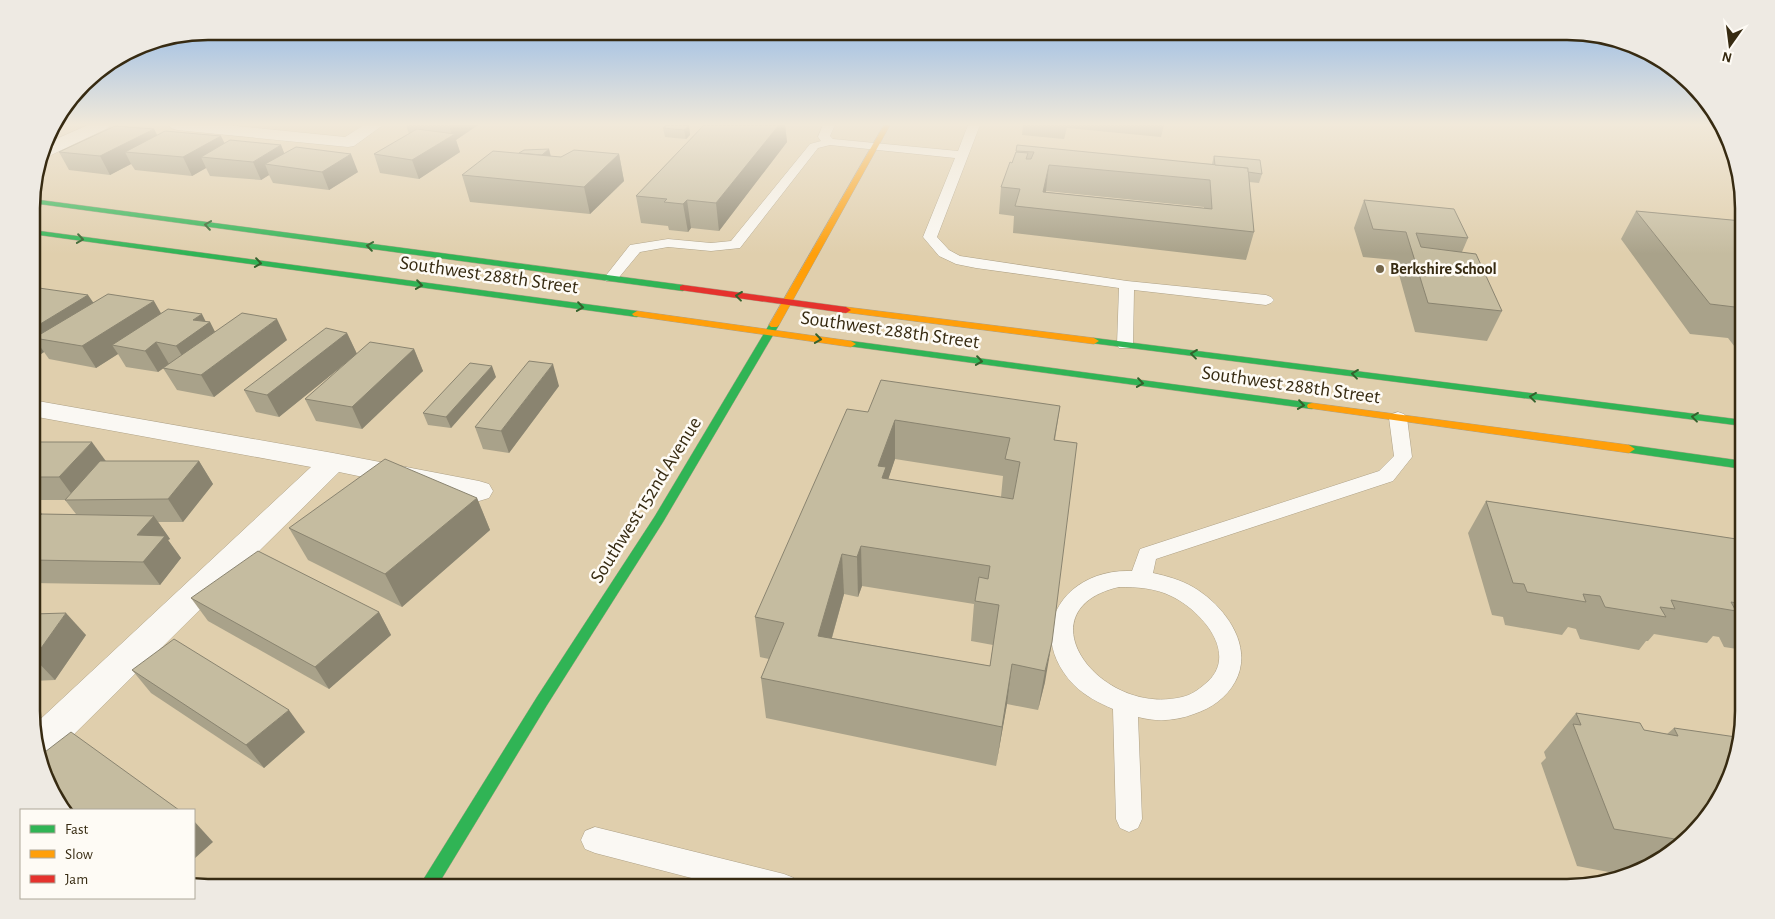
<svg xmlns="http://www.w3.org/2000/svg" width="1775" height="919" viewBox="0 0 1775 919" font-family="'Alegreya Sans',sans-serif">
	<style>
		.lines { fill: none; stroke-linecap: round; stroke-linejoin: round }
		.lane-casing { stroke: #aea186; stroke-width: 1 }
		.street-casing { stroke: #aea186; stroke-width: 1 }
		.fast-casing { stroke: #aea186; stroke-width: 1 }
		.slow-casing { stroke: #aea186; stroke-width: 1 }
		.jam-casing { stroke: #aea186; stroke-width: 1 }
		.lane { fill: #faf8f3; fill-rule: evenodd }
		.street { fill: #faf8f3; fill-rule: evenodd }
		.fast { fill: #30b455; fill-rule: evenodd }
		.slow { fill: #ff9f0a; fill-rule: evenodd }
		.jam { fill: #e5322d; fill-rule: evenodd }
		.wall { fill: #a9a28a; fill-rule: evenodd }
		.shaded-wall { fill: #8a8470 }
		.building { fill: #c5bca0; stroke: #8a8470; fill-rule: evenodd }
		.oneway { stroke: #34622d }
		.poi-dot { fill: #726448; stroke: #fefbf5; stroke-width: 2 }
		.labels { text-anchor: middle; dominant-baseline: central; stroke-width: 5; stroke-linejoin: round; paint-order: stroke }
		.far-poi-label { font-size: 16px; font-weight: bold; fill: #372b12; stroke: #fefbf5; text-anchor: start }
		.street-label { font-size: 20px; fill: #372b12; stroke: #fefbf5 }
		.rim { fill: none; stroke: #372b12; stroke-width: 2.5 }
	</style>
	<rect width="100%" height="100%" fill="#e0cfad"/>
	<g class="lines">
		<g class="lane-casing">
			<g id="lane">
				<polygon points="823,125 835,125 830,136 833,139 958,151 968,125 980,125 937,237 949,250 960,256 1127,281 1266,295 1271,297 1274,300 1271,303 1266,305 1134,290 1133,345 1131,348 1119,348 1117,345 1119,288 976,268 956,264 939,256 923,237 955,158 830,145 818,148 740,248 711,251 668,247 640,252 616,281 606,281 604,278 630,245 668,239 711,243 731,241 810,144 821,141 818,137"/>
				<path d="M1398,412L1404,414L1407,418L1412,457L1393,481L1156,559L1153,573C1167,576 1181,580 1193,587C1224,605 1255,646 1235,682C1226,698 1212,708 1194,714C1176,721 1156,722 1138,717L1142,819L1138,828L1129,832L1120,828L1116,819L1113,709C1099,703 1085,696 1074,685C1023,632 1064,568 1132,571L1140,549L1379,471L1394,456L1389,418L1392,414ZM1119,587C1137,587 1155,588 1171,596C1201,610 1241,655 1205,684C1198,690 1191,695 1182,697C1100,717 1020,610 1119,587Z"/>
				<polygon points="595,827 784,874 794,878 798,888 730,888 595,853 585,849 581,840 585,831"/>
			</g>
		</g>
		<g class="street-casing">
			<g id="street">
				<polygon points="88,125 110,125 108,128 49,156 42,157 45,144"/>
				<polygon points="169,125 227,125 345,137 364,125 383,125 354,146 348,147 177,130 171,128"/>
				<polygon points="32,400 333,453 479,481 489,484 493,491 489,498 479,501 339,472 50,758 43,760 33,735 33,726 311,467 32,416"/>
			</g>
		</g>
		<g class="fast-casing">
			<g id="fast">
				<polygon points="32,199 683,285 687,288 683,291 32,203"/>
				<polygon points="32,230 637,311 642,314 637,317 32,234"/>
				<polygon points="774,322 779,325 663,522 547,705 436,888 418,888 537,697 655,516 769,325"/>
				<polygon points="1094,338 1743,420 1743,426 1091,343 1089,341 1091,339"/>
				<polygon points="851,341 1312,403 1317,406 1312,409 848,346 846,344 848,342"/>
				<polygon points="1629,445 1743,461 1743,469 1625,452 1623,449"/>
			</g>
		</g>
		<g class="slow-casing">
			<g id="slow">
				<polygon points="884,125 890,125 779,325 777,327 771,327 769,325"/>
				<polygon points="846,307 1094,338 1099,341 1094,344 843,312 843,308"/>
				<polygon points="637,311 851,341 856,344 851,347 634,316 632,314"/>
				<polygon points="1312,403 1629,445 1635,449 1629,453 1308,408 1307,406 1308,404"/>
			</g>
		</g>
		<g class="jam-casing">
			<polygon id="jam" points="683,285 846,307 851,310 846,313 680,290 680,286"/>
		</g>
		<use href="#lane" class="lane"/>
		<use href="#street" class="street"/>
		<use href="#fast" class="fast"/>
		<use href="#slow" class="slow"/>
		<use href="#jam" class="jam"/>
	</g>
	<g class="wall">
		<polygon points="406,125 478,125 456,140 460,152 419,179 380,173 374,154 409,134"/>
		<polygon points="704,125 785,125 787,142 719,231 691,228 688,232 669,230 668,226 641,223 636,196"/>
		<polygon points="1023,125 1164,125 1161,137 1067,128 1064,139 1022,135"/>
		<polygon points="689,126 690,135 686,139 665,137 663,128"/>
		<polygon points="154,129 157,135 225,143 281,145 284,153 358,172 329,190 273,183 269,175 261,180 210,176 206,168 192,176 135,170 131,164 110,175 69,170 59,152"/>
		<polygon points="549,149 551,156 561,157 619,154 624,181 590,214 470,202 462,175 519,153"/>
		<path d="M1016,151L1212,164L1214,156L1262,174L1259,183L1249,182L1254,232L1246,260L1013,233L1014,216L999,214L1001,187L1012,163ZM1046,191L1204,207V208L1046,192Z"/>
		<polygon points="1364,200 1468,238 1462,252 1502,311 1487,341 1415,332 1395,260 1363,257 1354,228"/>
		<polygon points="1636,211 1742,221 1743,352 1738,351 1728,338 1690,334 1621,239"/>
		<polygon points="32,292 88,295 93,302 161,313 210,322 215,332 287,340 214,397 177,390 163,368 170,364 158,372 126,367 118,354 96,368 49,359 44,352 32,360"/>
		<polygon points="347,333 357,354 279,417 256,412 244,390"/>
		<polygon points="414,349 423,371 362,429 316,421 305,399"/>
		<polygon points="496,377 451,428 428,425 423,413"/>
		<polygon points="559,386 509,453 483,449 475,427"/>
		<path d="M1060,406L1055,440L1045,682L1038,710L1007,704L996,766L766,718L761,678L769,659L760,657L755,617L868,412ZM895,459L1003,476L1001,497L888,479ZM862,586L974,604L971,641L993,645L990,666L832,638L844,594L858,597Z"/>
		<polygon points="32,442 106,461 199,461 213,484 183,522 158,522 170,539 168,540 181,558 160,585 32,583 32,502 42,514 76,514 65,500 32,500"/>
		<polygon points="477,498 490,530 402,607 308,560 289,528"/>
		<polygon points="1486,501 1743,540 1744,650 1724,647 1719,637 1713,636 1707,643 1654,634 1648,641 1646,641 1639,650 1580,639 1576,629 1568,627 1562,635 1505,625 1503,617 1492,615 1468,533"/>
		<polygon points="191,598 379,612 391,635 329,689 208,621"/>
		<polygon points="33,614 86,635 55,680 33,681"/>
		<polygon points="132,670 305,732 264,768 151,693"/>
		<polygon points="1576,713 1644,730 1667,734 1674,728 1725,790 1665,858 1619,874 1577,866 1541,763 1546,758 1544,752"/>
	</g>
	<g class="shaded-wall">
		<polygon points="449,125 478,125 456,140 460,152 419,179 412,160 452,136"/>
		<polygon points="779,125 785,125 787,142 719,231 716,203"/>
		<polygon points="689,126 690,135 686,139 684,130"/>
		<polygon points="154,129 163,147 125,152 131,164 110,175 100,156"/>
		<polygon points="221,136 230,154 201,157 206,168 192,176 183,157"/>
		<polygon points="281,145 288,163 265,164 269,175 261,180 253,162"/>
		<polygon points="549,149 551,159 537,160"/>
		<polygon points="351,154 358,172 329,190 322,172"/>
		<polygon points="619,154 624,181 590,214 584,187"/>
		<polygon points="1049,165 1046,191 1042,209 1043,192"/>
		<polygon points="687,200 691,228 688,232 683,204"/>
		<polygon points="88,295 102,316 34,338 44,352 32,360 32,329"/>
		<polygon points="154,301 166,322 112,345 118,354 96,368 82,346"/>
		<polygon points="202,314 207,324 210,322 221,344 189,367 176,346 193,320"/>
		<polygon points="277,319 287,340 214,397 201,375"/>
		<polygon points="347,333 357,354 279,417 267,395"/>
		<polygon points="156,342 169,364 158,372 145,351"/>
		<polygon points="414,349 423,371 362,429 352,407"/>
		<polygon points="553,364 559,386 509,453 501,431"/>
		<polygon points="492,366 496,377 451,428 446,417"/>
		<polygon points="895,420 895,459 886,486 886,507 878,466"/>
		<polygon points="92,442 108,464 76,500 59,477"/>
		<polygon points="199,461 213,484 183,522 168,499"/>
		<polygon points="477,498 490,530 402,607 385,574"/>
		<polygon points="32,502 43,515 32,527"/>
		<polygon points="154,516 170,539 168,540 181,558 160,585 143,562 137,535"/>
		<polygon points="861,546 862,586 858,597 857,557"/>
		<polygon points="842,554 844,594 821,676 818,636"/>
		<polygon points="379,612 391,635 329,689 315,667"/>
		<polygon points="66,613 86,635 55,680 34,658"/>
		<polygon points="1052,642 1045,682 1038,710 1045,671"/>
		<polygon points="1012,664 1007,704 996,766 1002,727"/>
		<polygon points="289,710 305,732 264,768 246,745"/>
		<polygon points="194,821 213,842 194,859"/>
	</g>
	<g class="building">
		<polygon points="667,125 682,125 689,126 684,130 663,128"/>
		<polygon points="704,125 779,125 716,203 687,200 683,204 664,202 667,199 636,196"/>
		<polygon points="115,126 154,129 100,156 59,152"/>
		<polygon points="417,129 455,134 412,160 374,154"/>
		<polygon points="165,131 221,136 183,157 125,152"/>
		<polygon points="230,140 281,145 253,162 201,157"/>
		<path d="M1017,145L1248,168L1254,232L1015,206L1020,189L1001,187L1010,162L1012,163L1016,152L1028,153L1026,159H1031L1034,152L1016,151ZM1049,165L1210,180L1212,209L1043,192Z"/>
		<polygon points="296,147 351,154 322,172 265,164"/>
		<polygon points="549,149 542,155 519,153 524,150"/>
		<polygon points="574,150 619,154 584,187 462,175 493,151 561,157"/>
		<polygon points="1214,156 1260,160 1262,174 1248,172 1248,168 1215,165"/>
		<polygon points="1364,200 1454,209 1468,238 1416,233 1421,247 1476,254 1502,311 1428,303 1406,232 1373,229"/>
		<polygon points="1636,211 1742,221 1743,308 1710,304"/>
		<polygon points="39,288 88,295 32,329 32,292"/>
		<polygon points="108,294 154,301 82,346 34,338"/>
		<polygon points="168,309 202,314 193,320 210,322 176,346 156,342 145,351 112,345"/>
		<polygon points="242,313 277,319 201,375 163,368"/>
		<polygon points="326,328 347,333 267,395 244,390"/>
		<polygon points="370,342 414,349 352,407 305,399"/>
		<polygon points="529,361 553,364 501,431 475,427"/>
		<polygon points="470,363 492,366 446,417 423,413"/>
		<path d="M881,380L1060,406L1054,440L1077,443L1052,642L1045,671L1012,664L1002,727L761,678L784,623L755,617L847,409L868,412ZM895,420L1010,438L1005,459L1020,462L1013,499L882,478L886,467L878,466ZM861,546L990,566L988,579L979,577L975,601L999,605L990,666L818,636L842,554L857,557Z"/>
		<polygon points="32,442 92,442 59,477 32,477"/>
		<polygon points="385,459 477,498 385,574 289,528"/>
		<polygon points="100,461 199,461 168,499 65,500"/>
		<polygon points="1486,501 1743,540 1743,604 1731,602 1736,611 1671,600 1675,609 1660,607 1666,617 1605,607 1600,596 1583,594 1586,602 1527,592 1524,584 1513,583"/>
		<polygon points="42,514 154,516 137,535 165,536 143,562 32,560 32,524"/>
		<polygon points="258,551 379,612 315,667 191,598"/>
		<polygon points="66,613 34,658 33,658 33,614"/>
		<polygon points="174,639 289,710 246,745 132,670"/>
		<polygon points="1576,713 1640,723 1644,730 1678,736 1674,728 1736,737 1737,739 1725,790 1681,840 1614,829 1573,724 1581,725"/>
		<polygon points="71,732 179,810 64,810 60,808 41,755"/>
	</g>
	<defs><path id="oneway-chevron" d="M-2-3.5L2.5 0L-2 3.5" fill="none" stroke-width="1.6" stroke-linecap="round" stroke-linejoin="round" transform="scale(1.25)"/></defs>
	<g class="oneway">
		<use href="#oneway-chevron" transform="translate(208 225) rotate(-172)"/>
		<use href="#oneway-chevron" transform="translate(80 239) rotate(8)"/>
		<use href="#oneway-chevron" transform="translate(370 246) rotate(-172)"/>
		<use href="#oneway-chevron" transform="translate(258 263) rotate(8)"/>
		<use href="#oneway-chevron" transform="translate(419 285) rotate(8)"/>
		<use href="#oneway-chevron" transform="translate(739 296) rotate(-173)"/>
		<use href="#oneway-chevron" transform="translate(580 307) rotate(8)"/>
		<use href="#oneway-chevron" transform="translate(818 339) rotate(8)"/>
		<use href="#oneway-chevron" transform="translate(1194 354) rotate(-173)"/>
		<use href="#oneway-chevron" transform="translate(979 361) rotate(8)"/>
		<use href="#oneway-chevron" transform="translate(1355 374) rotate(-173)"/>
		<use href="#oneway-chevron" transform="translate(1140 383) rotate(8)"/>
		<use href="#oneway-chevron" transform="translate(1533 397) rotate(-173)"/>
		<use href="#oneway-chevron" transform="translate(1301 405) rotate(8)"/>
		<use href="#oneway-chevron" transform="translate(1695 417) rotate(-173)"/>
	</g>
	<linearGradient id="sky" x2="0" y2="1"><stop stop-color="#8db6e7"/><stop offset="0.49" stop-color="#f1e9da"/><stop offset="1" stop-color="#f1e9da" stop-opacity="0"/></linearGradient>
	<rect width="1775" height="254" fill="url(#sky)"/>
	<circle class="poi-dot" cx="1380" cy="269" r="5"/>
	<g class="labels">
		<g class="far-poi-label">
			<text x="1390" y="269">Berkshire School</text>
		</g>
		<g class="street-label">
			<text transform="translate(489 275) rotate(8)">Southwest 288th Street</text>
			<text transform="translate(890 330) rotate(8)">Southwest 288th Street</text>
			<text transform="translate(1291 385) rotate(8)">Southwest 288th Street</text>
			<text transform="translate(646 500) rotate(-58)">Southwest 152nd Avenue</text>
		</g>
	</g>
	<path d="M0 0H1775V919H0ZM208 40H1567A168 168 0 0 1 1735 208V711A168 168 0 0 1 1567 879H208A168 168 0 0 1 40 711V208A168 168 0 0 1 208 40Z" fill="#eeeae3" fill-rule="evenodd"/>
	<path class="rim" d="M208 40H1567A168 168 0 0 1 1735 208V711A168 168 0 0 1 1567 879H208A168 168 0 0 1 40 711V208A168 168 0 0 1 208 40Z"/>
	<rect x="20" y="809" width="175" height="90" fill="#fefbf5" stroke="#aea89a"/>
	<rect x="30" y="825" width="25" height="8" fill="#30b455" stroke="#aea89a"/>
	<text x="65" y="834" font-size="15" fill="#372b12">Fast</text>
	<rect x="30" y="850" width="25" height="8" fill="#ff9f0a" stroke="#aea89a"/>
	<text x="65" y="859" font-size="15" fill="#372b12">Slow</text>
	<rect x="30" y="875" width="25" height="8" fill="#e5322d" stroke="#aea89a"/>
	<text x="65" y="884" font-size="15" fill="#372b12">Jam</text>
	<g transform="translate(1730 45) rotate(194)" stroke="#fefbf5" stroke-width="4" paint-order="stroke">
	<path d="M0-4L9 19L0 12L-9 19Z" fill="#372b12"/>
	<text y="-8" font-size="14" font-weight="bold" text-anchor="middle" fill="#372b12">N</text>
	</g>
</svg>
